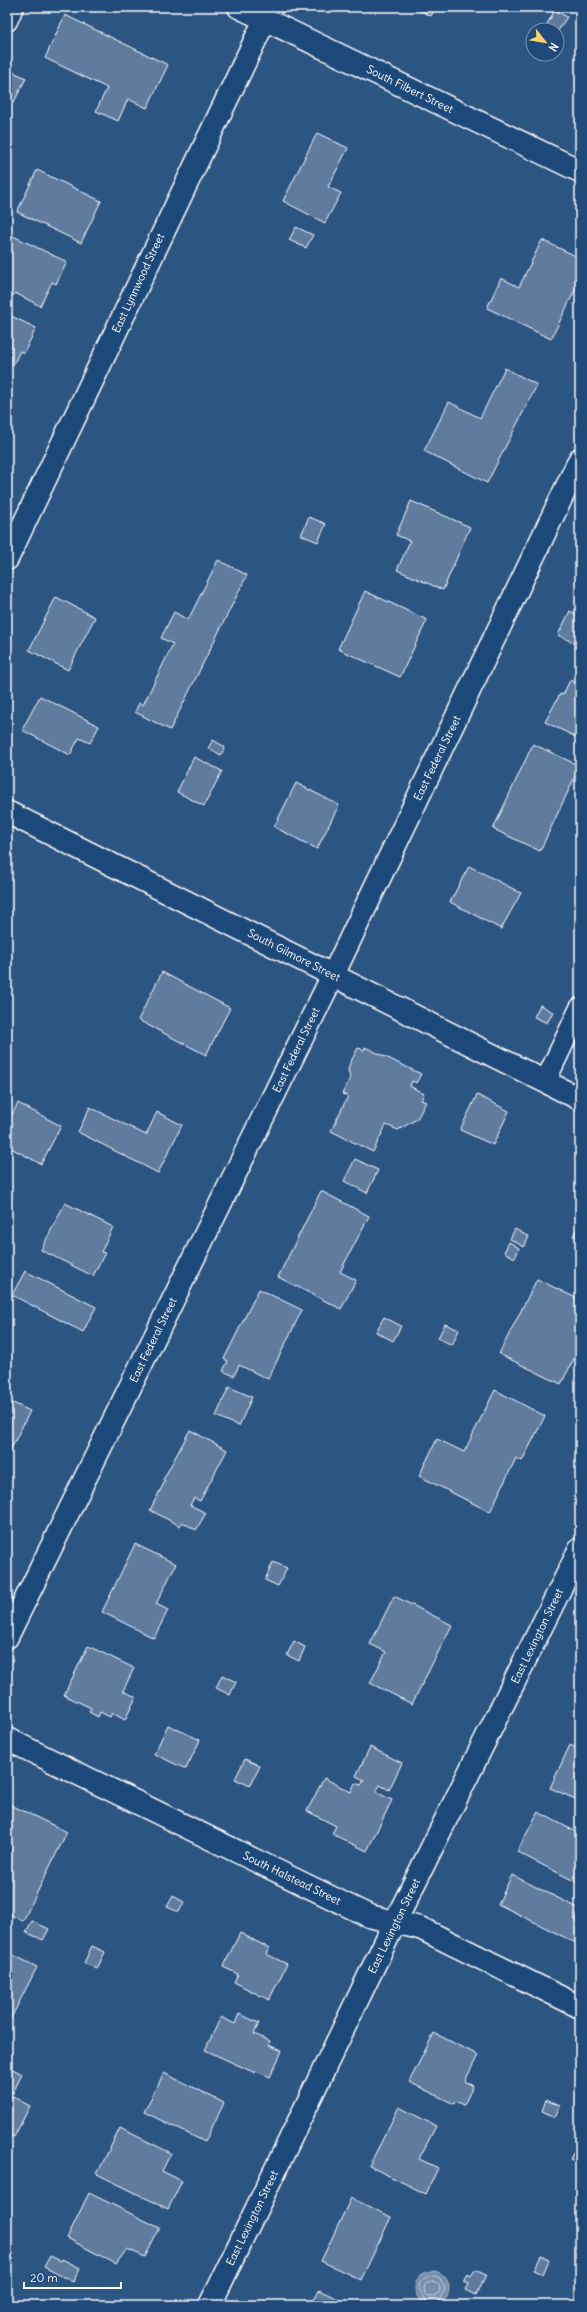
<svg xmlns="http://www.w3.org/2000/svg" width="587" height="2312" viewBox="0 0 587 2312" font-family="Delius,sans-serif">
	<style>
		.water { fill: #748fad; stroke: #acbcce }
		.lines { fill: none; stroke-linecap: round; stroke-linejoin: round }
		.shore { stroke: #c7d2de; stroke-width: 1 }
		.building { fill: #5e7c9f; stroke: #fff }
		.lane-casing { stroke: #fff; stroke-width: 23 }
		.street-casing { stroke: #fff; stroke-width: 25 }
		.lane { stroke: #1f4a7a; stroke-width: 20 }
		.street { stroke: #1f4a7a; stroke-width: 22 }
		.labels { text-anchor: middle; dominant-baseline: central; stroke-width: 3.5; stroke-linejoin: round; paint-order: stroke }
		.street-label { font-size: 11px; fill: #fff; stroke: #1f4a7a }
	</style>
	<rect width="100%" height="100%" fill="#2c5582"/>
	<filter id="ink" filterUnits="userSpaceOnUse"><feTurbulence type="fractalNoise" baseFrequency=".025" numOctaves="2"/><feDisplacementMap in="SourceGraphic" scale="8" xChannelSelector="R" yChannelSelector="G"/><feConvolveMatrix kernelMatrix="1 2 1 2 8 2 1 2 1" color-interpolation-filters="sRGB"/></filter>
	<g filter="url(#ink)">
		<circle class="water" cx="432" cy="2288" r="17"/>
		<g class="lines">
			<g class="shore">
				<circle cx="432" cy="2289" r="8"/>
				<path d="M428,2305C427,2296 411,2287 425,2278C430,2274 435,2276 440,2278L445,2289L436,2305"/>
			</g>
		</g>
		<g class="building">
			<polygon points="412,7 436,7 431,16"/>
			<polygon points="555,10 567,17 558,31 547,24"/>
			<polygon points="65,15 168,65 147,108 128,99 118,121 96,111 107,88 45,58"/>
			<polygon points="9,70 26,78 14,102 7,99"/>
			<polygon points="317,133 348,148 328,187 341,193 325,223 283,201"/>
			<polygon points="37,170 101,201 81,243 17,212"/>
			<polygon points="296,227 313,235 306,248 289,240"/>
			<polygon points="7,233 67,262 56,284 52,282 40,306 15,293 13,296 7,293"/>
			<polygon points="542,240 580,258 580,280 551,339 487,308 501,278 519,287"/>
			<polygon points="7,314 36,328 24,353 20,351 13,365 9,363 7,367"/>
			<polygon points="505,368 537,385 487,483 424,451 449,402 480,418"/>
			<polygon points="411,501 470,527 443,590 397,570 410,541 396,535"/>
			<polygon points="309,517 326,524 318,542 301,535"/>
			<polygon points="218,560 247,575 170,730 135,712 139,703 143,705 173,644 161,638 174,612 188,620"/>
			<polygon points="365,591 427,620 400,677 338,649"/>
			<polygon points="56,597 95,617 68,670 29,650"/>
			<polygon points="570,611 580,616 580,646 558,635"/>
			<polygon points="570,680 580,685 580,739 545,722 560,694 563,695"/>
			<polygon points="40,696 99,726 90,743 79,738 70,755 22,730"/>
			<polygon points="213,740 225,747 221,755 208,748"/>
			<polygon points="533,744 580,766 540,851 493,829"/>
			<polygon points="194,757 222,771 204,806 177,792"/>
			<polygon points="296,783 339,805 317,849 274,827"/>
			<polygon points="469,866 521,893 501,929 450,902"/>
			<polygon points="162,972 230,1008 206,1055 138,1020"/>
			<polygon points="540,1005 553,1012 547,1023 534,1017"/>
			<polygon points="365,1047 421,1074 416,1083 412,1081 410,1086 424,1094 421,1100 426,1102 417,1119 398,1130 386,1125 373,1152 331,1131 348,1096 342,1094 350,1078 348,1069 350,1063 358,1048 364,1050"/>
			<polygon points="477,1095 509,1111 493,1145 460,1130"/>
			<polygon points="18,1103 61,1126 41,1164 7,1146 7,1124"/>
			<polygon points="90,1107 146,1135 157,1112 182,1125 158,1173 78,1132"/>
			<polygon points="355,1159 378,1170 367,1193 344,1181"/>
			<polygon points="321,1191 369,1216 340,1272 356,1280 341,1309 278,1277"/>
			<polygon points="65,1203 113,1227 101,1252 105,1253 93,1276 41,1250"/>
			<polygon points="580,1222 580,1239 573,1236"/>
			<polygon points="515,1229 529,1237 524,1247 510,1239"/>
			<polygon points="509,1242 519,1248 515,1258 504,1252"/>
			<polygon points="25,1271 96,1307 83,1332 12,1295"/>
			<polygon points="537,1279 580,1300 580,1347 561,1384 499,1354"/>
			<polygon points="259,1289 302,1310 268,1379 239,1365 234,1376 223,1371 228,1361 224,1359"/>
			<polygon points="384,1317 401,1326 393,1341 376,1332"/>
			<polygon points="445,1324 459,1330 452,1345 438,1338"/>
			<polygon points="229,1387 252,1397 239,1426 216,1416"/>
			<polygon points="495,1390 545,1416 522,1461 516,1458 490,1512 419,1476 437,1439 464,1452"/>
			<polygon points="7,1400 30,1411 7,1457"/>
			<polygon points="190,1430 227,1450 200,1501 194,1498 190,1505 206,1513 196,1530 182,1522 180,1526 150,1510 165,1481 163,1480"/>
			<polygon points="135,1544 176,1564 156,1604 168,1610 154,1638 102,1612"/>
			<polygon points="273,1562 287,1568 278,1586 265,1580"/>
			<polygon points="394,1596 452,1625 412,1704 370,1683 386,1652 370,1644"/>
			<polygon points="294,1641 305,1647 299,1661 287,1655"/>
			<polygon points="88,1646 134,1668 123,1691 136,1697 125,1720 112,1713 110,1717 100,1712 98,1717 89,1712 91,1708 64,1695"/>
			<polygon points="222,1675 236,1682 230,1695 216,1688"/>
			<polygon points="168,1725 200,1740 186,1769 154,1754"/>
			<polygon points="570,1745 580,1750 580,1801 550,1788"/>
			<polygon points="370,1747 402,1763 389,1790 380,1785 376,1792 392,1800 367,1851 332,1834 336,1826 307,1811 324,1778 351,1792 355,1783 361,1785 364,1780 356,1776"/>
			<polygon points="245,1759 260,1766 250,1786 235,1779"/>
			<polygon points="9,1804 67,1832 23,1921 7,1913 7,1808"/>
			<polygon points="538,1812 580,1834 580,1884 517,1852"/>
			<polygon points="512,1875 580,1909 580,1945 498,1904"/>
			<polygon points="173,1896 184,1902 179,1912 167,1907"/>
			<polygon points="32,1921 49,1929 43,1940 26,1932"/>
			<polygon points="240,1933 269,1948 266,1954 287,1964 269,2000 234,1982 238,1974 223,1967"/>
			<polygon points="92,1946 105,1952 97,1969 84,1963"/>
			<polygon points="7,1952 37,1967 7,2026"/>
			<polygon points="239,2014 259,2023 254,2034 270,2041 269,2045 282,2051 270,2077 256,2071 255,2073 205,2050 221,2017 235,2024"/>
			<polygon points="434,2033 478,2055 465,2081 473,2086 464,2105 456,2101 454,2104 409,2082"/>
			<polygon points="7,2066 22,2074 13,2093 7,2090"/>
			<polygon points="164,2073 224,2103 205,2142 144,2112"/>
			<polygon points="10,2095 30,2106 14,2137 7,2134 7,2101"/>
			<polygon points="546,2100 560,2106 555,2117 542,2111"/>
			<polygon points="399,2107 436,2126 419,2159 438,2168 426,2194 369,2166"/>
			<polygon points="120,2128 171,2153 162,2171 182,2181 168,2209 97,2174"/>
			<polygon points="576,2148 580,2150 580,2163 570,2159"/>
			<polygon points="89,2193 160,2228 145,2257 127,2249 116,2264 67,2238"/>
			<polygon points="351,2198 391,2217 361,2280 321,2261"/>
			<polygon points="50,2256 61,2261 62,2259 80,2268 73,2282 44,2267"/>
			<polygon points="541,2256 549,2260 543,2274 534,2270"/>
			<polygon points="475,2270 486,2275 476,2295 466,2290 469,2283 464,2281 468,2274 471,2276"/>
			<polygon points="319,2290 350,2305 311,2305"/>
		</g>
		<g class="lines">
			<g class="lane-casing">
				<g id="lane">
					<polyline points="7,21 13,7"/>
					<polyline points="545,1082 580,1008"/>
				</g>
			</g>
			<g class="street-casing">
				<g id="street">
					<polyline points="239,7 580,171"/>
					<polyline points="7,559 271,7"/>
					<polyline points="7,812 580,1099"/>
					<polyline points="7,1637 333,975 580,459"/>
					<polyline points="7,1739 369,1916 420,1928 580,2007"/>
					<polyline points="210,2305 395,1922 580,1549"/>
				</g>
			</g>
			<use href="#lane" class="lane"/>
			<use href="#street" class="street"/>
		</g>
	</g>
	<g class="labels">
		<g class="street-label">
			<text transform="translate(410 89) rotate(26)">South Filbert Street</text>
			<text transform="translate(138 283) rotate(-65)">East Lynnwood Street</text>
			<text transform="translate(437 758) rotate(-64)">East Federal Street</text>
			<text transform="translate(294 955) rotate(27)">South Gilmore Street</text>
			<text transform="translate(296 1050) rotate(-64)">East Federal Street</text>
			<text transform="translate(153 1340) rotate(-64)">East Federal Street</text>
			<text transform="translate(537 1636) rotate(-64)">East Lexington Street</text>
			<text transform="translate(292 1878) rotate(26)">South Halstead Street</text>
			<text transform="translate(394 1926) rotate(-64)">East Lexington Street</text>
			<text transform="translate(252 2218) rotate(-64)">East Lexington Street</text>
		</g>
	</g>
	<rect width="587" height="2312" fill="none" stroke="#1f4a7a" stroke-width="24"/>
	<rect x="12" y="12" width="563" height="2288" fill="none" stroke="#fff" stroke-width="1.5" filter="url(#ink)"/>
	<g transform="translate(545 42) rotate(121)"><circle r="19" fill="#1f4a7a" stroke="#7992af"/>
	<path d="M0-3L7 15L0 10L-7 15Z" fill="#ffd166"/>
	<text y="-6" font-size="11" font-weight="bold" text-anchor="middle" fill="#ffffff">N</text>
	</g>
	<path d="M24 2282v6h97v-6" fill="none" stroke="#ffffff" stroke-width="2"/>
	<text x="30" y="2282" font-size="12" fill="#ffffff" stroke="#1f4a7a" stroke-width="3" paint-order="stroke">20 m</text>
</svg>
